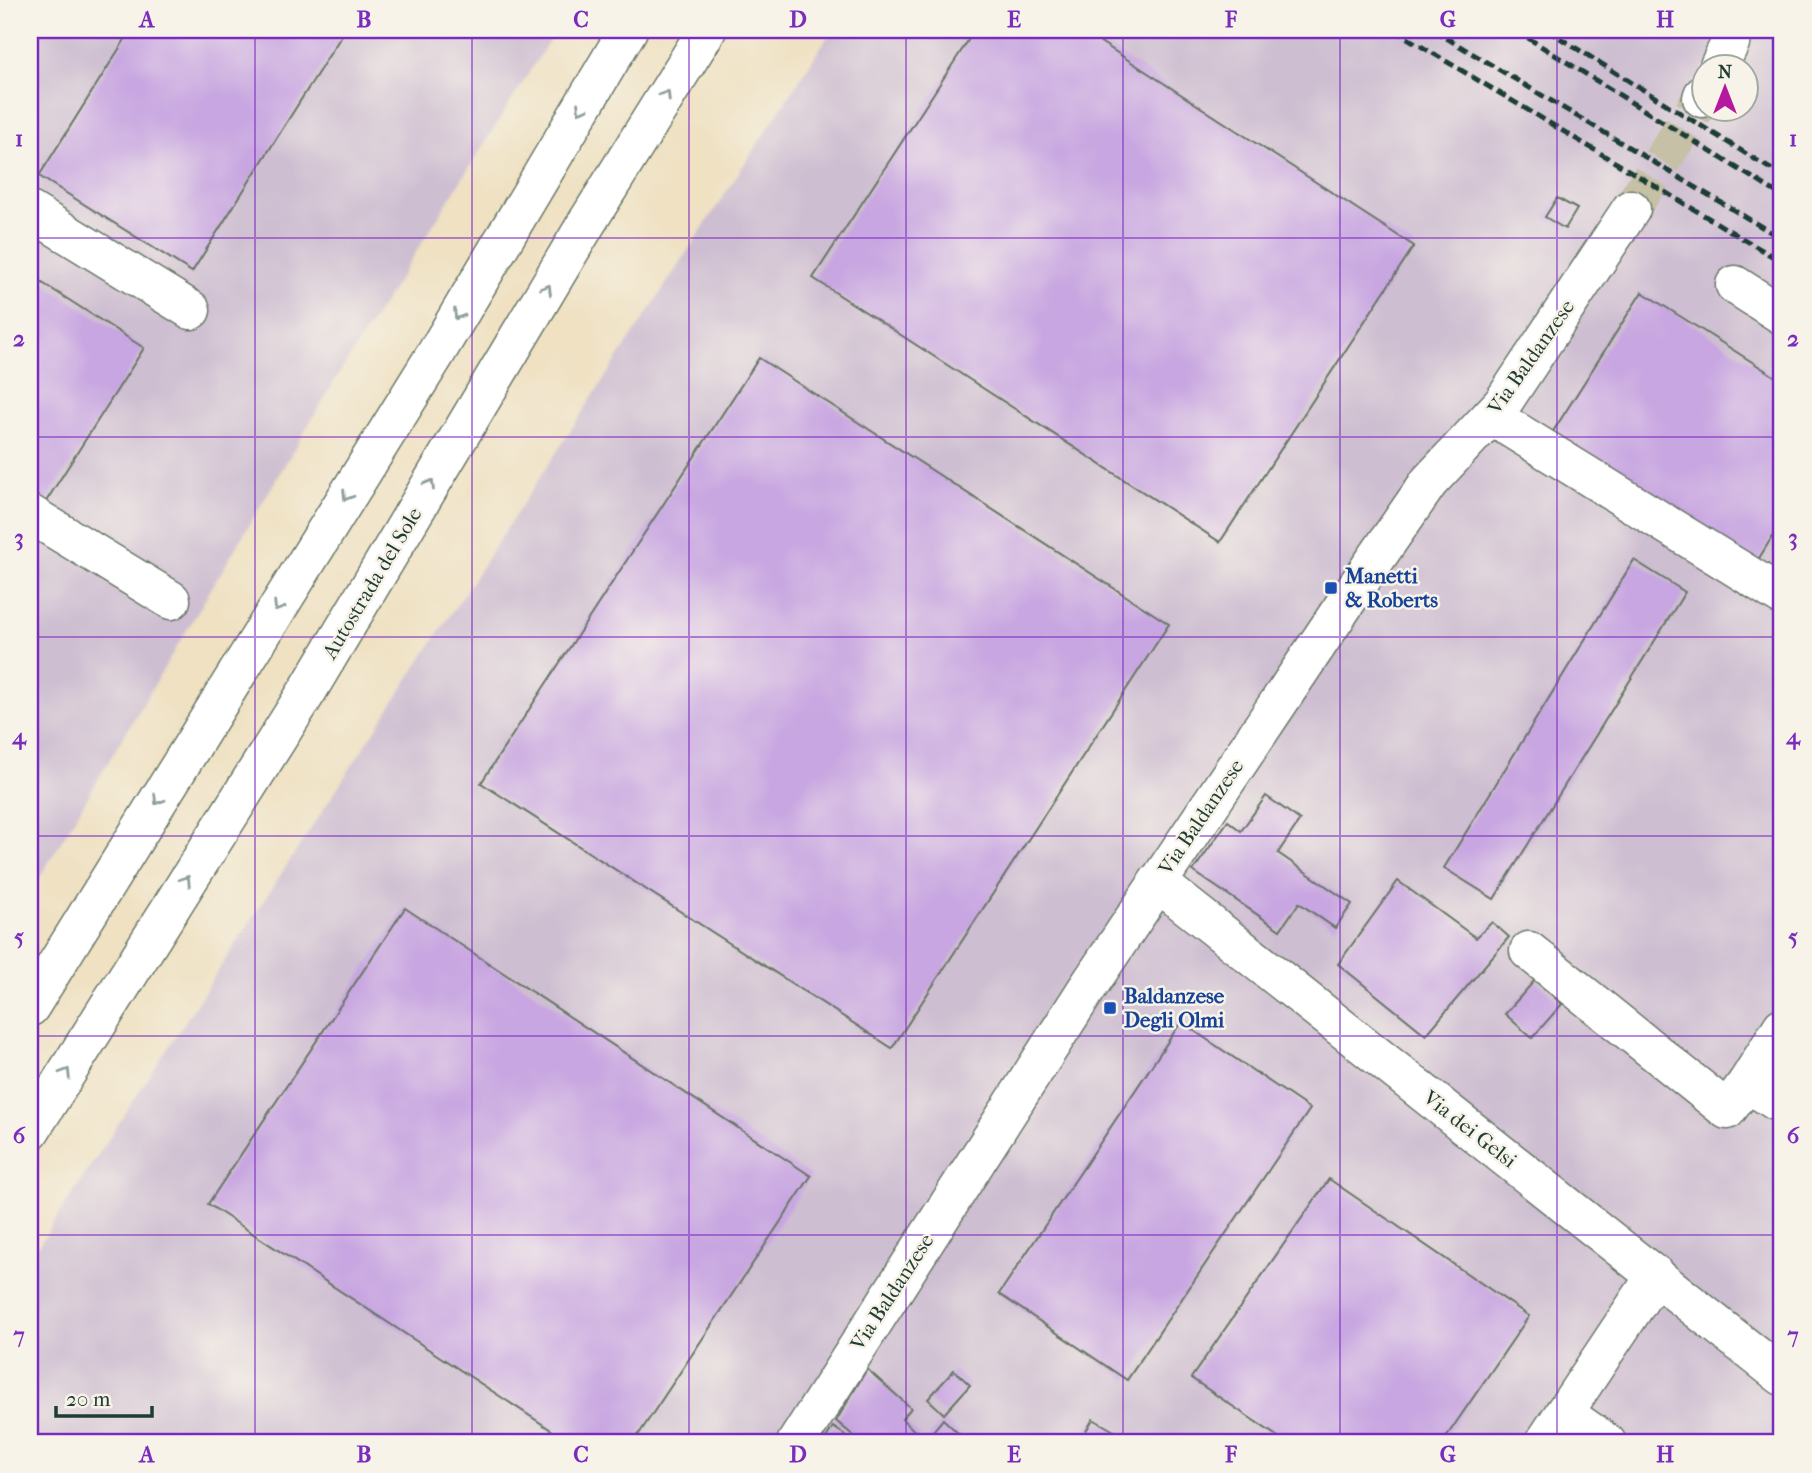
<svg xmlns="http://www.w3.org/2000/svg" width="1812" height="1473" viewBox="0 0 1812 1473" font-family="'IM FELL French Canon',serif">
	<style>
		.industrial { fill: #cebed1; fill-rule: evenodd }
		.building { fill: #c8a6e1 }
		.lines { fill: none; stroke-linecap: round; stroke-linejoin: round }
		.minor-tunnel { stroke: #c5c0a6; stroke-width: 38; stroke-dasharray: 38 19; stroke-linecap: butt }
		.minor-casing { stroke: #687666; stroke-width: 41 }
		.highway-casing { stroke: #687666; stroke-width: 41 }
		.minor { stroke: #fff; stroke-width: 38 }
		.highway { stroke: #fff; stroke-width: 38 }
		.rail { stroke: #1f3d34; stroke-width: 5; stroke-dasharray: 10 5; stroke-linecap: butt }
		.oneway { stroke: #8f9e9a }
		.grid { fill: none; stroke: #7b2cbf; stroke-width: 2; stroke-opacity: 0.55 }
		.transit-dot { fill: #1a4fb4; stroke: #f7f3e8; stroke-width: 2.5 }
		.labels { text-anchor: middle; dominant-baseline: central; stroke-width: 5; stroke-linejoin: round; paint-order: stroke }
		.street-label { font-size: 21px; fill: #1f3d34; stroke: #f7f3e8 }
		.transit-label { font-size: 21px; font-weight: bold; fill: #164399; stroke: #f7f3e8; text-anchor: start }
		.neatline { fill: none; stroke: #7b2cbf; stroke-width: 2.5 }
		.grid-label { font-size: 23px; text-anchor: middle; font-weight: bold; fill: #7b2cbf }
	</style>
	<rect width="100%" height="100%" fill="#f7f3e8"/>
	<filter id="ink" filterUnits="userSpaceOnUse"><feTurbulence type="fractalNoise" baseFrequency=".0143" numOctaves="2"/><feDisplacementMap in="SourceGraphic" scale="14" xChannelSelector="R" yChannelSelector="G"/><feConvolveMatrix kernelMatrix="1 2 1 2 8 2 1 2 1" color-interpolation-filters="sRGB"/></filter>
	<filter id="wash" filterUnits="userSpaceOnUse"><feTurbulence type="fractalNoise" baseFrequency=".00686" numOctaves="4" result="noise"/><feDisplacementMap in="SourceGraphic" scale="28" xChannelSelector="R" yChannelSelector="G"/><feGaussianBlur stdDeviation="1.57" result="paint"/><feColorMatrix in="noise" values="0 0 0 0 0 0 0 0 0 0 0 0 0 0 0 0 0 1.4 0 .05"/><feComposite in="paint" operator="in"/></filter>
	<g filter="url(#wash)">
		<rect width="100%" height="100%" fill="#efe1c2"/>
		<g class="industrial">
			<polygon points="30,30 556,30 334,382 30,894"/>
			<path d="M832,30H1782V1443H30V1259ZM1703,66H1745V108H1703Z"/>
		</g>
		<g id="blocks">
			<g class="building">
				<polygon points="131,30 345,30 192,272 39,176"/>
				<polygon points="975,30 1082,30 1414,246 1220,542 813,278"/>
				<polygon points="1557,198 1577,209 1565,229 1545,217"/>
				<polygon points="30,275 144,348 45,503 30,494"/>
				<polygon points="1642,292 1782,381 1782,539 1774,534 1756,563 1552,433"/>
				<polygon points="759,358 1169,624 892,1048 481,783"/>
				<polygon points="1634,560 1685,592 1494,899 1444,868"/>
				<polygon points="1266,796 1300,820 1278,853 1352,904 1335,928 1299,903 1280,930 1193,871 1228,821 1241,831"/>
				<polygon points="1398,881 1476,938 1492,922 1509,937 1426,1035 1338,964"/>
				<polygon points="405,908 811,1176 633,1443 571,1443 208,1204"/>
				<polygon points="1535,980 1562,1004 1532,1038 1505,1014"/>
				<polygon points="1181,1022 1310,1109 1127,1380 999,1294"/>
				<polygon points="1329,1179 1529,1316 1442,1443 1287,1443 1191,1378"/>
				<polygon points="867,1369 911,1408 902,1419 925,1441 943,1419 960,1435 953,1443 862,1443 836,1421"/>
				<polygon points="954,1370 970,1385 944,1414 928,1399"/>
				<polygon points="1093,1419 1135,1443 1079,1443"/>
				<polygon points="833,1427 845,1435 839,1443 823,1443"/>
			</g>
		</g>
	</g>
	<g filter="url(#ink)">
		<use href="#blocks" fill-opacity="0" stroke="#687666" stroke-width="2"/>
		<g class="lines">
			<polyline class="minor-tunnel" points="1631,209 1702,98"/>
			<g class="minor-casing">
				<g id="minor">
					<polyline points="1719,66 1730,43 1733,30"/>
					<polyline points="1702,98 1703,95"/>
					<polyline points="30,211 191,310"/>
					<polyline points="1735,285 1782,315"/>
					<polyline points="1491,416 1782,596"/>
					<polyline points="30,514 171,600"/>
					<polyline points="1157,882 1782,1376"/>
					<polyline points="1529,951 1727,1110 1747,1083 1782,1027"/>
					<polyline points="1747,1083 1782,1105"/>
					<polyline points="1564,1413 1607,1443"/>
					<polyline points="796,1443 1086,990 1348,599 1429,482 1502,404 1631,209"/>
					<polyline points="1544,1443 1656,1275"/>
				</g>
			</g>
			<g class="highway-casing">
				<g id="highway">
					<polyline points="30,1007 435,355 628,30"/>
					<polyline points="30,1131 308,690 586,224 707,30"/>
				</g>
			</g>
			<use href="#minor" class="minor"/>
			<use href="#highway" class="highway"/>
			<g class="rail">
				<polyline points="1394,30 1782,262"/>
				<polyline points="1433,30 1782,239"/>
				<polyline points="1515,30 1782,196"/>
				<polyline points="1547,30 1782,176"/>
			</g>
		</g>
		<defs><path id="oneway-chevron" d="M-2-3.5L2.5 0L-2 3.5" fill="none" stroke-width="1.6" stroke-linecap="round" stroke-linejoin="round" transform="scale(1.75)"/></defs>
		<g class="oneway">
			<use href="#oneway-chevron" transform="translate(666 95) rotate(-58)"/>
			<use href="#oneway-chevron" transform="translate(581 109) rotate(121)"/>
			<use href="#oneway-chevron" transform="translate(547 289) rotate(-59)"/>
			<use href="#oneway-chevron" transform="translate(458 315) rotate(121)"/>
			<use href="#oneway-chevron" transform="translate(430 484) rotate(-59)"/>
			<use href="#oneway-chevron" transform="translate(347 496) rotate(122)"/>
			<use href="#oneway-chevron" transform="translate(278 607) rotate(122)"/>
			<use href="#oneway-chevron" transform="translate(158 800) rotate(122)"/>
			<use href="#oneway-chevron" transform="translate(186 880) rotate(-57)"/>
			<use href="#oneway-chevron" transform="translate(66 1073) rotate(-58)"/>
		</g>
	</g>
	<path class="grid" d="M255,30V1443M472,30V1443M689,30V1443M906,30V1443M1123,30V1443M1340,30V1443M1557,30V1443M30,238H1782M30,437H1782M30,637H1782M30,836H1782M30,1036H1782M30,1235H1782"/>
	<g class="transit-dot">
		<rect x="1324" y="581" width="14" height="14" rx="3.5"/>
		<rect x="1103" y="1001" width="14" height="14" rx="3.5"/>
	</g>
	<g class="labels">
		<g class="street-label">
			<text transform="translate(1531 357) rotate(-55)">Via Baldanzese</text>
			<text transform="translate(372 583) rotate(-59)">Autostrada del Sole</text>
			<text transform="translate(1201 817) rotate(-56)">Via Baldanzese</text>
			<text transform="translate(1470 1129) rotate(38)">Via dei Gelsi</text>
			<text transform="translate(892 1292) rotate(-57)">Via Baldanzese</text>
		</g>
		<g class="transit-label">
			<text x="1345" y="576">Manetti<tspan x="1345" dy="24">&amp; Roberts</tspan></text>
			<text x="1124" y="996">Baldanzese<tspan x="1124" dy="24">Degli Olmi</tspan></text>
		</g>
	</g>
	<rect width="1812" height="1473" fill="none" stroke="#f7f3e8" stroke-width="77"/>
	<g transform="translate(1725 88)"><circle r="33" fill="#f7f3e8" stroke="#a1aaa0" stroke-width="2"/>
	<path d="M0-5L12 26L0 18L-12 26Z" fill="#b5179e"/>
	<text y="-10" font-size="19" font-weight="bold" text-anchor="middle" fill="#1f3d34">N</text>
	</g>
	<path d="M56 1406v10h96v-10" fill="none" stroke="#1f3d34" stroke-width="3.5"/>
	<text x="66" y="1406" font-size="21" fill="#1f3d34" stroke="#f7f3e8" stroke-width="5" paint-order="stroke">20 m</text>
	<rect x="38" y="38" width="1735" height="1396" class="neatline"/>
	<g class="grid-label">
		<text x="147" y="27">A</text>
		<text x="364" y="27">B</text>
		<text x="581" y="27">C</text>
		<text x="798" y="27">D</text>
		<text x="1014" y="27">E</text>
		<text x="1231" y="27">F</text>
		<text x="1448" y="27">G</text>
		<text x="1665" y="27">H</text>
		<text x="19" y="146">1</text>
		<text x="1793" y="146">1</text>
		<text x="19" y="346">2</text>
		<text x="1793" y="346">2</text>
		<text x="19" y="545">3</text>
		<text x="1793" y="545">3</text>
		<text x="19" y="744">4</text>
		<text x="1793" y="744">4</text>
		<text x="19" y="944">5</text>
		<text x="1793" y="944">5</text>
		<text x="19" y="1143">6</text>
		<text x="1793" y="1143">6</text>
		<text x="19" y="1343">7</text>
		<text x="1793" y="1343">7</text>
		<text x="147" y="1462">A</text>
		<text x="364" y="1462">B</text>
		<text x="581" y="1462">C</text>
		<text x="798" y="1462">D</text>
		<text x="1014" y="1462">E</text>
		<text x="1231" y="1462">F</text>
		<text x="1448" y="1462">G</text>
		<text x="1665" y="1462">H</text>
	</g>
</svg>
